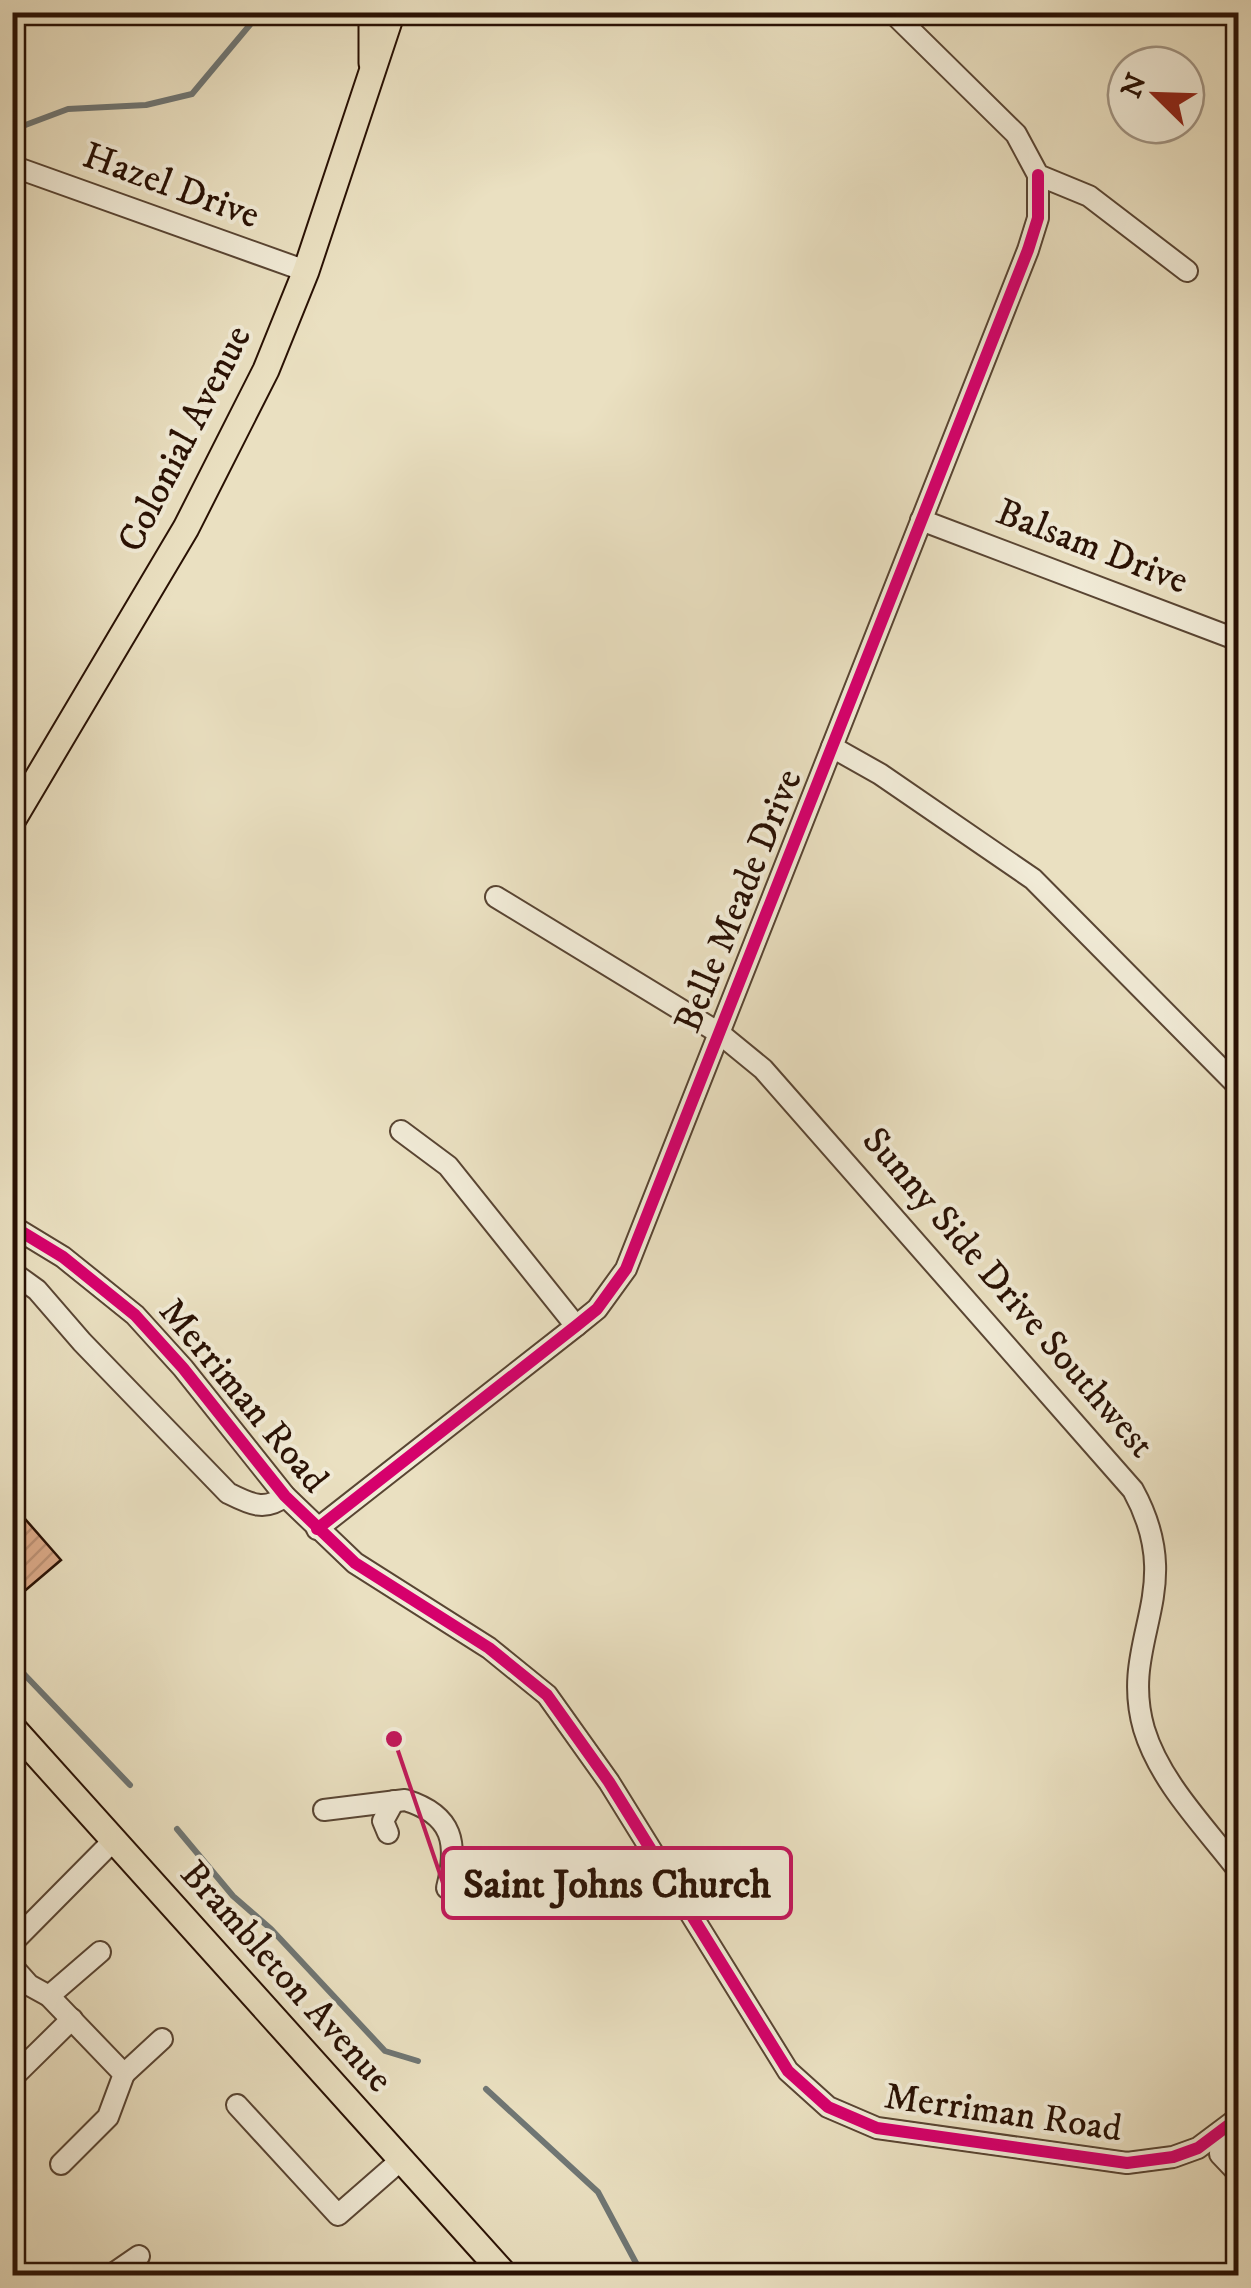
<svg xmlns="http://www.w3.org/2000/svg" width="1251" height="2288" viewBox="0 0 1251 2288" font-family="'IM FELL DW Pica',serif">
	<style>
		.lines { fill: none; stroke-linecap: round; stroke-linejoin: round }
		.stream { stroke: #6f7674; stroke-width: 6 }
		.building { fill: url(#building-hatch); stroke: #291104; stroke-width: 2.5 }
		.minor-casing { stroke: #594533; stroke-width: 24 }
		.major-casing { stroke: #291104; stroke-width: 29 }
		.minor { stroke: #f1ebd7; stroke-width: 20 }
		.major { stroke: #eae0c1; stroke-width: 25 }
		.cycleway-casing { stroke: #f1ebd7; stroke-width: 19 }
		.cycleway { stroke: #d6006c; stroke-width: 12 }
		.labels { text-anchor: middle; dominant-baseline: central; stroke-width: 8; stroke-linejoin: round; paint-order: stroke }
		.street-label { font-size: 38px; fill: #291104; stroke: #f1ebd7 }
		.leader { fill: none; stroke: #c2185b; stroke-width: 4 }
		.callout-dot { fill: #c2185b; stroke: #f1ebd7; stroke-width: 4 }
		.callout { fill: #f1ebd7; stroke: #c2185b; stroke-width: 4 }
		.callout-label { font-size: 40px; text-anchor: middle; font-weight: bold; fill: #291104 }
	</style>
	<defs>
		<pattern id="building-hatch" width="6" height="6" patternUnits="userSpaceOnUse" patternTransform="scale(2.5)"><rect width="6" height="6" fill="#dcab8a"/><path d="M-1 1l2-2M0 6l6-6M5 7l2-2" fill="none" stroke="#bd9275"/></pattern>
	</defs>
	<rect width="100%" height="100%" fill="#eae0c1"/>
	<filter id="stains"><feTurbulence type="fractalNoise" baseFrequency=".002" numOctaves="4"/><feColorMatrix values="0 0 0 0 .2 0 0 0 0 .09 0 0 0 0 .02 0 0 0 .5 -.17"/></filter>
	<radialGradient id="worn" r=".72"><stop offset=".6" stop-color="#630" stop-opacity="0"/><stop offset="1" stop-color="#630" stop-opacity=".3"/></radialGradient>
	<g class="lines">
		<g class="stream">
			<polyline points="12,130 68,109 146,105 192,94 254,20"/>
			<polyline points="12,1645 22,1672 130,1785"/>
			<polyline points="177,1829 233,1896 271,1929 385,2051 418,2061"/>
			<polyline points="486,2089 598,2192 643,2276"/>
		</g>
	</g>
	<polygon class="building" points="12,1504 61,1560 21,1594 12,1584"/>
	<g class="lines">
		<g class="minor-casing">
			<g id="minor">
				<polyline points="892,12 1016,134 1038,175 1089,196 1187,271"/>
				<polyline points="12,166 306,271"/>
				<polyline points="921,520 1238,640"/>
				<polyline points="832,747 880,774 1033,879 1238,1086"/>
				<path d="M496,897L719,1033L763,1069L1133,1490C1189,1592 1118,1639 1144,1729C1160,1782 1205,1827 1238,1870"/>
				<polyline points="401,1131 448,1166 576,1326"/>
				<polyline points="12,1226 63,1257 135,1315 183,1368 285,1496 355,1563 489,1648 547,1695 609,1782 788,2071 828,2107 877,2128 1127,2163 1173,2157 1198,2148 1238,2118"/>
				<path d="M12,1272L37,1290L82,1342L228,1493C250,1504 265,1512 285,1496"/>
				<polyline points="317,1529 576,1326 597,1309 626,1269 1028,250 1038,218 1038,175"/>
				<path d="M324,1810L405,1800C454,1815 458,1844 447,1888"/>
				<polyline points="388,1833 383,1821 394,1801"/>
				<polyline points="12,1943 113,1841"/>
				<polyline points="12,1966 29,1985 49,1996 124,2074 108,2117 61,2164"/>
				<polyline points="49,1996 100,1952"/>
				<polyline points="124,2074 162,2039"/>
				<polyline points="12,2078 72,2019"/>
				<polyline points="237,2105 338,2215 401,2160"/>
				<polyline points="1221,2134 1220,2154 1238,2173"/>
				<polyline points="110,2276 139,2256"/>
			</g>
		</g>
		<g class="major-casing">
			<g id="major">
				<polyline points="372,63 372,12"/>
				<polyline points="12,821 186,528 266,370 306,271 392,12"/>
				<polyline points="12,1727 506,2276"/>
			</g>
		</g>
		<use href="#minor" class="minor"/>
		<use href="#major" class="major"/>
		<g class="cycleway-casing">
			<g id="cycleway">
				<polyline points="12,1226 63,1257 135,1315 183,1368 285,1496 355,1563 489,1648 547,1695 609,1782 788,2071 828,2107 877,2128 1127,2163 1173,2157 1198,2148 1238,2118"/>
				<polyline points="317,1529 576,1326 597,1309 626,1269 1028,250 1038,218 1038,175"/>
			</g>
		</g>
		<use href="#cycleway" class="cycleway"/>
	</g>
	<g class="labels">
		<g class="street-label">
			<text transform="translate(171 186) rotate(20)">Hazel Drive</text>
			<text transform="translate(185 439) rotate(-63)">Colonial Avenue</text>
			<text transform="translate(1092 547) rotate(21)">Balsam Drive</text>
			<text transform="translate(739 901) rotate(-68)">Belle Meade Drive</text>
			<text transform="translate(1008 1293) rotate(49)">Sunny Side Drive Southwest</text>
			<text transform="translate(243 1396) rotate(50)">Merriman Road</text>
			<text transform="translate(286 1977) rotate(48)">Brambleton Avenue</text>
			<text transform="translate(1003 2113) rotate(8)">Merriman Road</text>
		</g>
	</g>
	<path class="leader" d="M394 1739L443 1883"/>
	<circle class="callout-dot" cx="394" cy="1739" r="10"/>
	<rect class="callout" x="443" y="1848" width="348" height="70" rx="10"/>
	<g class="callout-label">
		<text x="617" y="1897">Saint Johns Church</text>
	</g>
	<rect width="1251" height="2288" fill="none" stroke="#eae0c1" stroke-width="50"/>
	<rect x="15" y="15" width="1221" height="2258" fill="none" stroke="#291104" stroke-width="5"/>
	<rect x="25" y="25" width="1201" height="2238" fill="none" stroke="#291104" stroke-width="2.5"/>
	<g transform="translate(1156 95) rotate(293)"><circle r="48" fill="#f1ebd7" stroke="#a19483" stroke-width="2.5"/>
	<path d="M0-8L18 38L0 25L-18 38Z" fill="#8f2418"/>
	<text y="-15" font-size="28" font-weight="bold" text-anchor="middle" fill="#291104">N</text>
	</g>
	<rect width="100%" height="100%" filter="url(#stains)"/>
	<rect width="100%" height="100%" fill="url(#worn)"/>
</svg>
